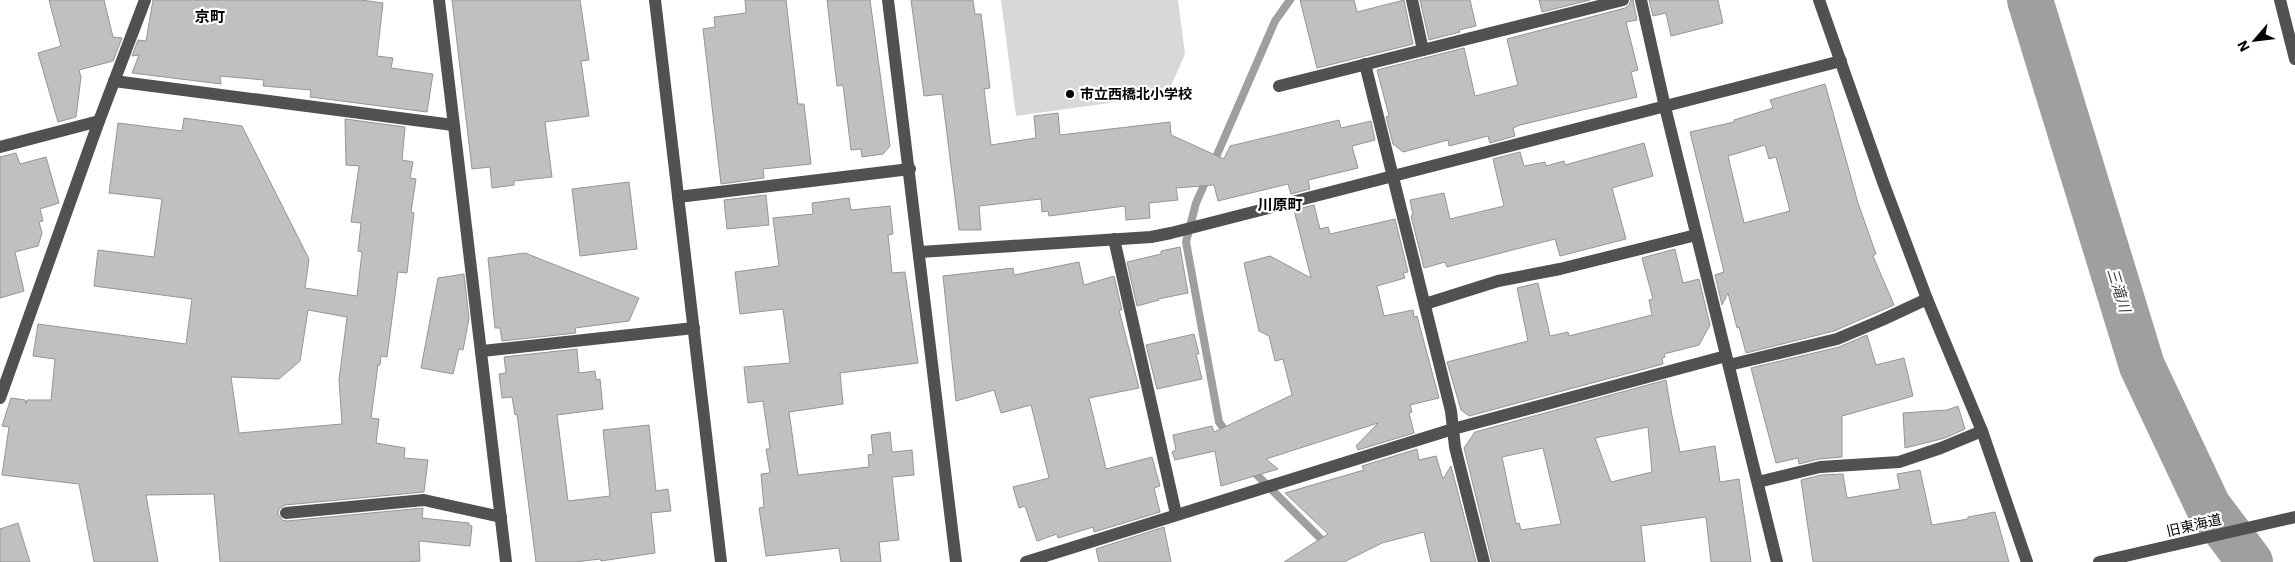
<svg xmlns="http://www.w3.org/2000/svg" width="2295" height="562" viewBox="0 0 2295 562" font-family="'IBM Plex Sans','Noto Sans JP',sans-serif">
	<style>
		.green { fill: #d8d8d8 }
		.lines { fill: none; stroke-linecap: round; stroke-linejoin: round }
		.stream { stroke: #9f9f9f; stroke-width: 8 }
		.river { stroke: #9f9f9f; stroke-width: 46 }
		.building { fill: #c0c0c0; stroke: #959595; fill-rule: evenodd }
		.minor { stroke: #515151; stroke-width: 12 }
		.poi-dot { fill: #000; stroke: #fff; stroke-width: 2 }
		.labels { text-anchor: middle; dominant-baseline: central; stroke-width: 4.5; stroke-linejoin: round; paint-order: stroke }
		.poi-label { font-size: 14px; font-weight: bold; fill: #000; stroke: #fff; text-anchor: start }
		.street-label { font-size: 14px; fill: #000; stroke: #fff }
		.neighbourhood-label { font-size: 15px; font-weight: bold; fill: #000; stroke: #fff }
		.water-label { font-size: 15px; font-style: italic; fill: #404040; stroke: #fff }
	</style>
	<rect width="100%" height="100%" fill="#fff"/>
	<polygon class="green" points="1001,0 1178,0 1185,54 1167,95 1016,116"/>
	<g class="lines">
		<g class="stream">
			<polyline points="1213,164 1275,21 1290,0"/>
			<polyline points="1208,176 1196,203 1186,242 1219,422 1229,436"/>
			<polyline points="1250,468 1327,545"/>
		</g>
		<polyline class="river" points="2030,0 2142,366 2208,506 2250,562"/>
	</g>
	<g class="building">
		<polygon points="49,0 104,0 113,37 122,38 113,61 79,70 81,77 76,117 58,122 38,53 61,46"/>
		<polygon points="153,0 361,0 383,3 377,56 393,58 391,68 433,74 427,112 310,97 311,90 263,86 264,80 220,76 221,84 132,73 139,55 132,56 138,40 146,41"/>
		<polygon points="452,0 580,0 589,60 581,61 589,116 545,122 552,177 514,181 514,185 492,188 490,167 472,169"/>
		<polygon points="745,0 786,0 798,104 804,104 811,164 763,169 764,178 721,184 703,29 715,27 714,17 746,13"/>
		<polygon points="827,0 870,0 890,146 883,154 862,157 861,149 851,150 843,85 837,86"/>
		<polygon points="911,0 973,0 975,14 981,14 990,88 984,89 991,145 1036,138 1034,116 1058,113 1060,135 1170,122 1171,135 1224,159 1230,146 1339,120 1341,128 1371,121 1375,140 1352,146 1358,168 1308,180 1310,189 1291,194 1288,184 1218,201 1214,185 1176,188 1178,200 1149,203 1150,218 1126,220 1125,206 1049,216 1048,211 1042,212 1041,199 979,206 981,230 959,230 942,94 924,96"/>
		<polygon points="1300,0 1354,0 1357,12 1404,0 1413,44 1317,68"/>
		<polygon points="1420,0 1470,0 1476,26 1459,30 1460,32 1429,40"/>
		<polygon points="1539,0 1590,0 1542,12"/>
		<polygon points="1631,0 1633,0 1637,20 1626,22 1638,70 1631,72 1637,97 1520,125 1513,128 1515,136 1490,143 1488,136 1449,146 1448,140 1403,152 1393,144 1386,117 1389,116 1377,70 1464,48 1475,96 1518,85 1507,39 1625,8 1629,5"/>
		<polygon points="1649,0 1718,0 1723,23 1671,36 1666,13 1653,16"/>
		<path d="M1825,84L1858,203L1876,254L1873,256L1894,305L1834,331L1746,353L1739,327L1737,328L1728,293L1722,305L1715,275L1724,272L1690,132L1734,122V120L1773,108L1770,100ZM1765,145L1769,159L1776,157L1790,211L1744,223L1728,156Z"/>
		<path d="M184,118L242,126L309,259L305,288L357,296L362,252L358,251L361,223L351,222L359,166L346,165L345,119L405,127L402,160L413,162L410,178L416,179L411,212L414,213L407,273L398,272L387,357L381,356L380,365H378L371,418L379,419L376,443L405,448L404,458L428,460L424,492L285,505L279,509L278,514L282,520L287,521L423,508L422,518L469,523V525L472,526L470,546L419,541L420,561L406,562H220L214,494L146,495L158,562H94L79,484L2,475L9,427L2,426L11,398L25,400L26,404L27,400H51L55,359L33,356L38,324L186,344L192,299L94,286L98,250L154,257L162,199L109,193L118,123L182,131ZM308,310L347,317L339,380L342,424L239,433L231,377L279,379L300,361Z"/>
		<polygon points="1644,143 1653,176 1612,188 1626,239 1560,256 1555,239 1447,267 1445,262 1424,268 1411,216 1413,215 1410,200 1444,193 1450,219 1504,206 1493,159 1520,152 1524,166 1545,162 1546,166 1564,161 1565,165"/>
		<polygon points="16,153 20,164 46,157 59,203 40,209 43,221 39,222 42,233 38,246 15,252 24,291 0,298 0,157"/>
		<polygon points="629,182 637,249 580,256 572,189"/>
		<polygon points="766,195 769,225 727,229 724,200"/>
		<polygon points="849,198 851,210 890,206 893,234 888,235 892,273 905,272 918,363 840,373 843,404 789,412 798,475 869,467 868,455 873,454 871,435 890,432 892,452 912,450 914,475 892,477 899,540 879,542 881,562 841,562 839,548 766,556 759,508 764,507 761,474 770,473 766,449 770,449 763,401 748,403 744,367 790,363 783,309 740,314 735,272 779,266 773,218 813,214 812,203"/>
		<polygon points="1314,205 1320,229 1328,227 1330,234 1395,219 1408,272 1403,273 1405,278 1377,286 1384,316 1413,310 1414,317 1417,316 1439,398 1410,405 1412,412 1409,413 1414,433 1358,450 1356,446 1378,423 1266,459 1278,469 1221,486 1215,451 1175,460 1172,452 1176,450 1173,435 1212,426 1214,432 1292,395 1283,359 1275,361 1269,336 1259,331 1244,263 1270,256 1311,278 1294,210"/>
		<polygon points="1180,247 1188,293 1158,299 1159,300 1137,306 1127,262 1161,254 1161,251"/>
		<polygon points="1675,249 1683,283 1699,279 1710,325 1699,345 1664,354 1665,357 1662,358 1663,364 1469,416 1461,410 1447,362 1528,341 1517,288 1538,283 1550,336 1568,332 1569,336 1652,315 1649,300 1653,299 1642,258"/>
		<polygon points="525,253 639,298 629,321 575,328 576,333 502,341 500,328 495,328 488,258"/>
		<polygon points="1079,262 1084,285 1114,276 1122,310 1119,310 1139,388 1089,398 1106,469 1152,457 1160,486 1154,488 1160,512 1094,532 1093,527 1058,538 1057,534 1037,541 1025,506 1019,508 1013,487 1049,478 1031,405 1001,413 994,390 956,401 943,276 1013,268 1014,275"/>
		<polygon points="464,274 469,318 463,350 459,349 453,374 421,368 438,278"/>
		<polygon points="1194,334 1199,354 1196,354 1202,379 1157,389 1146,345"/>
		<polygon points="1867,335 1876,365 1904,358 1913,396 1842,416 1842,457 1819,459 1799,464 1798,458 1776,463 1751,368 1839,347"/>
		<polygon points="577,349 579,373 595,371 596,380 600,379 603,409 557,415 568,501 610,496 603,430 649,425 656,491 668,489 671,511 651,513 655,553 601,561 600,559 575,562 536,562 517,414 515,415 512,397 502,398 499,374 506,373 504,357"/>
		<path d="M1666,380L1672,416L1680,452L1715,446L1720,482L1739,479L1751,562H1711L1706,517L1641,526L1645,562H1492L1464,448L1475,432ZM1648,427L1652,472L1611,482L1595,438ZM1543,448L1561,524L1521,530L1519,523L1516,524L1502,457Z"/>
		<polygon points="1958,406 1965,429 1945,438 1905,448 1903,413 1947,410"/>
		<polygon points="1417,449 1419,460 1436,456 1443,479 1451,466 1476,562 1431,562 1424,532 1382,543 1344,562 1284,562 1328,534 1285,493 1364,470 1362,466"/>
		<polygon points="1920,470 1932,525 1968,519 1968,517 1995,512 2009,562 1813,562 1801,480 1821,475 1843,474 1847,498 1900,489 1897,474"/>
		<polygon points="18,523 30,562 0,562 0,529"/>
		<polygon points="1164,527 1171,562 1099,562 1096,549"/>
	</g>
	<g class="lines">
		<g class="minor">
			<polyline points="439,0 506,562"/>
			<polyline points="655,0 721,562"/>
			<polyline points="888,0 956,562"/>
			<polyline points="1412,0 1423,50"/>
			<polyline points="1641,0 1665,107 1777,562"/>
			<polyline points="1819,0 1883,182 1927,299 1982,431 2027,562"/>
			<polyline points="2280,0 2295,59"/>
			<polyline points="1365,64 1451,411 1455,447 1484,562"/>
			<polyline points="114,81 453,125"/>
			<polyline points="1279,86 1623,0"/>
			<polyline points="0,147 99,121"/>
			<polyline points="678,197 910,169"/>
			<polyline points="1114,239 1176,514"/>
			<polyline points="920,252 1151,237 1171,233 1841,61"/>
			<polyline points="1425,304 1498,281 1560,269 1696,235"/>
			<polyline points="482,351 694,328"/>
			<polyline points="1729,365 1837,339 1882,320 1927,299"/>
			<polyline points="0,398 99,121 145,0"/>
			<polyline points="1758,482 1820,467 1899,462 1941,448 1982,431"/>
			<polyline points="286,513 424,500 501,517"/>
			<polyline points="1026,562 1453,429 1726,356"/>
			<polyline points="2099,562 2295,517"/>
		</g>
	</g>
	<circle class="poi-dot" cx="1070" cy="94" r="5"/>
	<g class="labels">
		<g class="poi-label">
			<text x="1080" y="94">市立西橋北小学校</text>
		</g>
		<g class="street-label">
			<text transform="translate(2194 525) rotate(-13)">旧東海道</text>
		</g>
		<g class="neighbourhood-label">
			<text x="210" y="16">京町</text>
			<text x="1280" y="204">川原町</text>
		</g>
		<g class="water-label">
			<text transform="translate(2119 290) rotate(73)">三滝川</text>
		</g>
	</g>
	<g transform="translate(2255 40) rotate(242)" stroke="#ffffff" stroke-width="4" paint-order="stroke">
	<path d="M0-4L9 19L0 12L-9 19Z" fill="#000000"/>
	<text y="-8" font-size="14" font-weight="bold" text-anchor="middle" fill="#000000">N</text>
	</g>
</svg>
